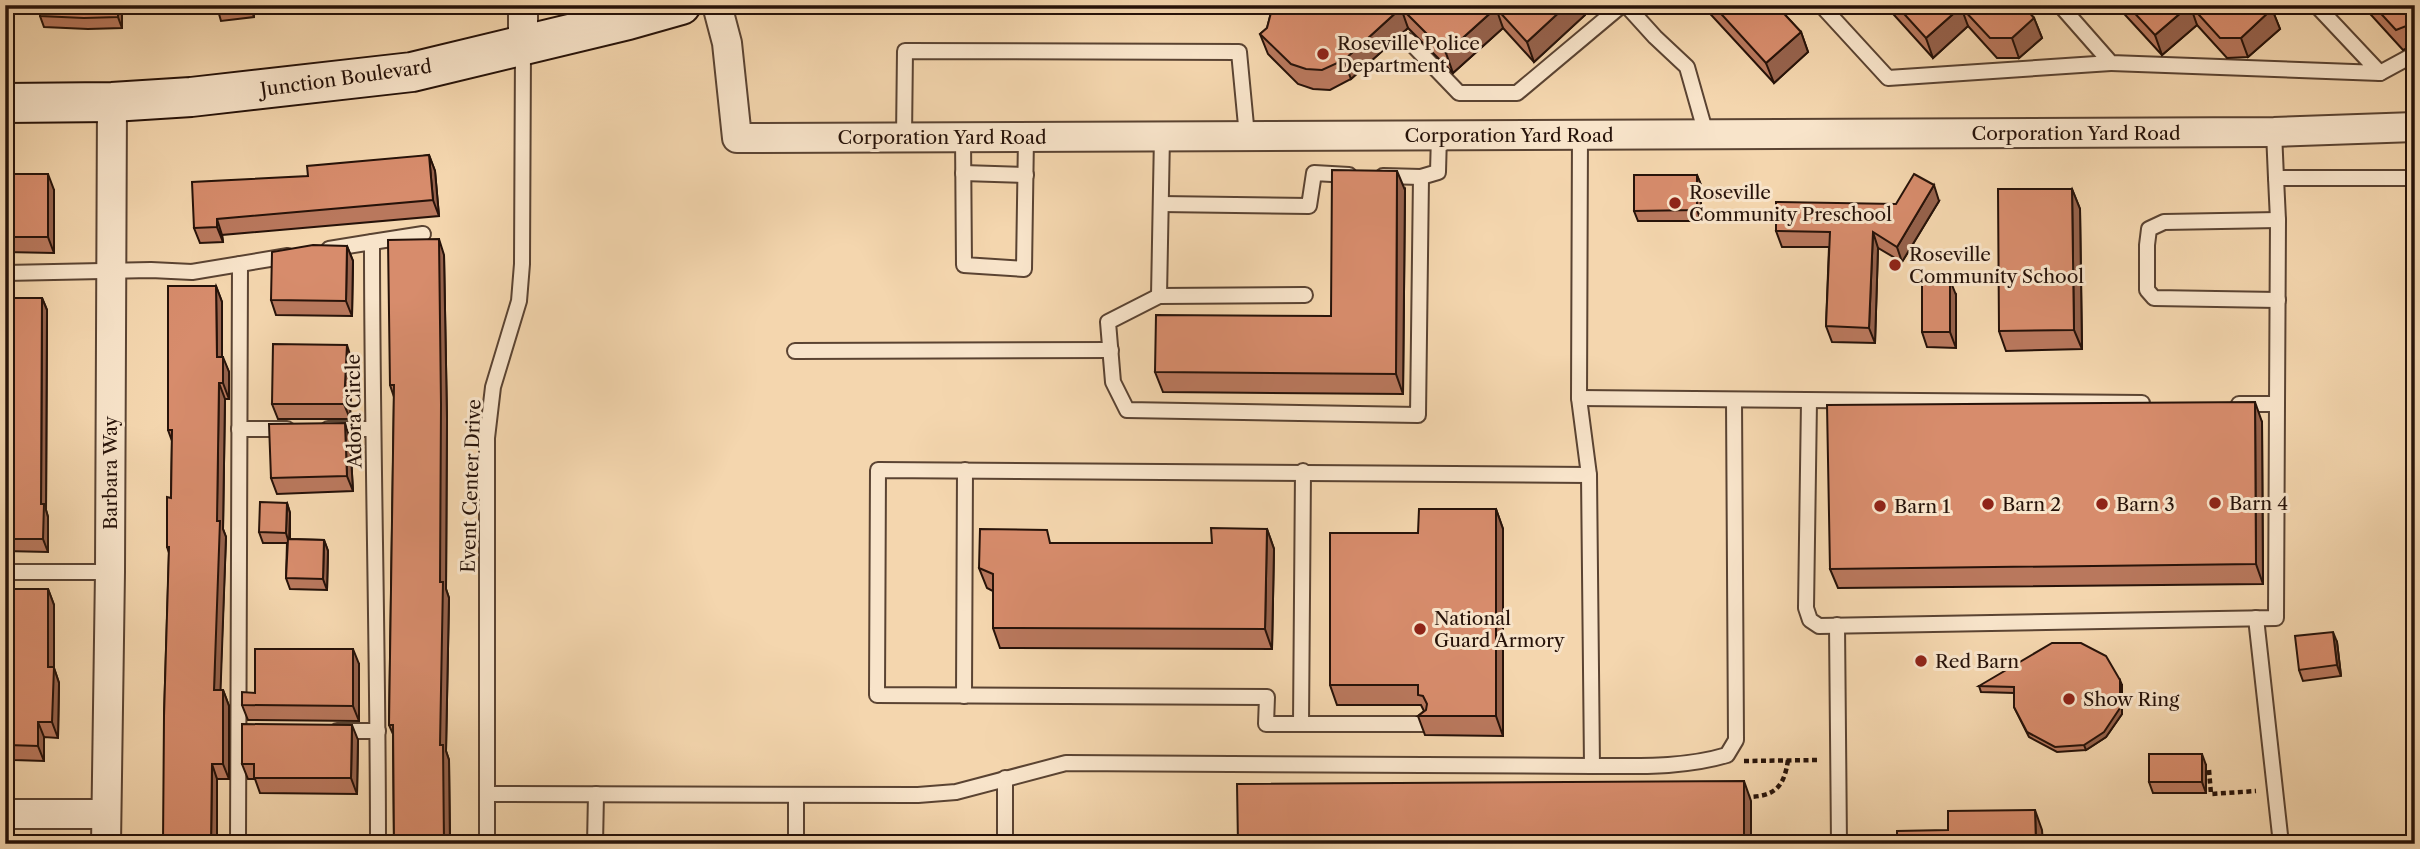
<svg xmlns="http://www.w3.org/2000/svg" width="2420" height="849" viewBox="0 0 2420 849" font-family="'Libre Caslon Text',serif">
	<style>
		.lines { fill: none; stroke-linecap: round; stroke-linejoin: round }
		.service-casing { stroke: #5a4332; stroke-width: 18 }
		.minor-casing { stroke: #5a4332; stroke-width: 32 }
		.secondary-casing { stroke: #261209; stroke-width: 42 }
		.path { stroke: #261209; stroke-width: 4.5; stroke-dasharray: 5 3.5; stroke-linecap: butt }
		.service { stroke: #f8e4ca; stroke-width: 14 }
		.minor { stroke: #f8e4ca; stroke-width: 28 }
		.secondary { stroke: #f8e4ca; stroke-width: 38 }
		.wall { fill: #b9785d; stroke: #261209; stroke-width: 2 }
		.shaded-wall { fill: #96624c; stroke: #261209; stroke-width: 2 }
		.building { fill: #d78c6c; stroke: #261209; stroke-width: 2 }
		.poi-dot { fill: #8f2418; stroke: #f8e4ca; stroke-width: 2.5 }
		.labels { text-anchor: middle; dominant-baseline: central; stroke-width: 6; stroke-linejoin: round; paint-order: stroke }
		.poi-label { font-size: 19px; fill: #261209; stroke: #f8e4ca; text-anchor: start }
		.street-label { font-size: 19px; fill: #261209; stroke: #f8e4ca }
	</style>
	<rect width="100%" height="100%" fill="#f4d6ae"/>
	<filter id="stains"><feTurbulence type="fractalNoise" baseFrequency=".00286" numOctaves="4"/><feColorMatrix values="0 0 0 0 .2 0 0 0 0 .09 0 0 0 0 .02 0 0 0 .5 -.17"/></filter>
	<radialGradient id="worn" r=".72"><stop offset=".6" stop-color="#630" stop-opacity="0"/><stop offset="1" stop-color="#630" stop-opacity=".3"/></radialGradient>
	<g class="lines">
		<g class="service-casing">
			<g id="service">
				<polyline points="1626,5 1655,37 1687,67 1706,134"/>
				<polyline points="1821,5 1888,78 2111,63"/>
				<polyline points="2060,5 2111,63 2380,73 2316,5"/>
				<polyline points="1409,41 1459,93 1517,93 1622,5"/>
				<polyline points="2380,73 2415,54"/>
				<polyline points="2274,132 2276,178"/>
				<polyline points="1162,136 1159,296 1305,295"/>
				<polyline points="904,137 905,51 1239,52 1247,136"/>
				<polyline points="963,137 964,265 1024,269 1026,137"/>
				<polyline points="963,173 1026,175"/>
				<polyline points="1383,176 1421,177 1438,172 1439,135"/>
				<polyline points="1161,204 1309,206 1314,173 1349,175"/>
				<polyline points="372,242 423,234"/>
				<path d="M329,249L372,242C372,443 378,643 378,844"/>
				<polyline points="5,273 151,270 192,272 288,256"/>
				<polyline points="1159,296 1108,322 1113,382 1127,410 1418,415 1421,177"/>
				<polyline points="2278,300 2154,298 2147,290 2147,245 2149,229 2164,222 2278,220"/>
				<polyline points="795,351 1111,350"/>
				<polyline points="1579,398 2142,403"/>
				<polyline points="1809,401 1806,608 1810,620 1819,626 2276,618 2277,404 2239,404"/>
				<polyline points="2277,404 2278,220 2276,178 2415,178"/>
				<polyline points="239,429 287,429"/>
				<polyline points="328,429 373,429"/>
				<polyline points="5,572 110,572"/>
				<polyline points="2256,618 2281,844"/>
				<polyline points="1837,625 1839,844"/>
				<polyline points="964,696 965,470"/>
				<polyline points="1301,724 1303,471"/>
				<polyline points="1425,724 1266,724 1267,697 877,695 878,470 1589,475 1579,398 1580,134"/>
				<polyline points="337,731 378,731"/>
				<path d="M1592,766C1637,766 1684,768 1727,755L1736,740L1734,400"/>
				<polyline points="1005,778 1005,844"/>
				<polyline points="487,794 918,795 956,792 1066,763 1592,766 1589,475"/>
				<polyline points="796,795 796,844"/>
				<polyline points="238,844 240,264"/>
				<polyline points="487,844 487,438 493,387 519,301 522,264 523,48"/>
				<polyline points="595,844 596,794"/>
			</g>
		</g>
		<g class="minor-casing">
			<g id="minor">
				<polyline points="523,5 523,45"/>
				<polyline points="717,5 727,43 737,138 2274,132 2415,127"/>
				<polyline points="5,814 106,814"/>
				<polyline points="106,844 110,572 112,102"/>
			</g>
		</g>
		<g class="secondary-casing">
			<polyline id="secondary" points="5,103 112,102 191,97 412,72 628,20 681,5"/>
		</g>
		<g class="path">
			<polyline points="1744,761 1820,760"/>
			<polyline points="2209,770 2211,794 2256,791"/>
			<path d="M1745,797C1773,797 1784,789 1788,760"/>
		</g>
		<use href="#service" class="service"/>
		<use href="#minor" class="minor"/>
		<use href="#secondary" class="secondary"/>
	</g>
	<g class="wall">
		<polygon points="5,5 253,5 254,17 221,21 217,7 181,13 122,12 122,28 88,29 44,27 40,16 40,12 5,12"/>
		<polygon points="289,5 306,5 290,9"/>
		<polygon points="1273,5 1582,5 1585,15 1534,62 1503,28 1453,73 1408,28 1351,79 1330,90 1313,89 1298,84 1268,54 1260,34 1267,28"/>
		<polygon points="1702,5 1776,5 1801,32 1808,52 1774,83"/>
		<polygon points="1885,5 2023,5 2034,18 2042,38 2019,58 1997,58 1968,26 1933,58"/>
		<polygon points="2116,5 2269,5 2272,9 2280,29 2248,57 2227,58 2197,25 2162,55"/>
		<polygon points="2362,5 2415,5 2415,45 2403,50"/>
		<polygon points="429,155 435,171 439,216 222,235 223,242 200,243 194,228 308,176"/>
		<polygon points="5,174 54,190 54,253 5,252"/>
		<polygon points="1697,175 1701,185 1701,221 1638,221 1634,211"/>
		<polygon points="2072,189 2080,209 2082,349 2006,351 1999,331"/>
		<polygon points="1405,190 1403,394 1163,392 1155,372 1331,316"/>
		<polygon points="1939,201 1902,262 1878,248 1875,343 1832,342 1826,326 1829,247 1782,247 1776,231 1896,204"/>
		<polygon points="347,246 353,261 352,316 276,315 271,300"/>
		<polygon points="444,255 447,419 446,589 449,598 446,751 449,760 450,844 394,844 393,734 389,725 394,397 390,385"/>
		<polygon points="216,286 222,302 222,357 229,372 229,399 225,399 223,529 226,537 220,690 223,690 229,706 229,779 217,779 164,716 169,553 167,547 171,498 172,441 168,430"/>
		<polygon points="1956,295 1956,348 1927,347 1922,332"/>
		<polygon points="5,298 42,298 47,310 46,510 48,517 48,552 5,551"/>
		<polygon points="352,361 350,419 278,419 272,404"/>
		<polygon points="2262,422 2263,584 1838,588 1830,569"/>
		<polygon points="350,439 353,491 277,494 271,478"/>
		<polygon points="287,503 290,513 290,539 324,540 328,551 327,590 290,589 286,578 287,543 263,543 259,532"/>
		<polygon points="1496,509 1503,529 1503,736 1425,735 1418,716 1424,711 1421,705 1337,705 1330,685 1418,533"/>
		<polygon points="1267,529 1274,549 1272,649 1000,648 993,628 993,591 987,588 979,568 1052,543 1212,543"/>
		<polygon points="5,582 11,583 13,589 48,589 54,605 54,668 59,683 58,738 44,737 44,761 14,760 9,747 5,747"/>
		<polygon points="2337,642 2341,676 2303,681 2299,670"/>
		<polygon points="359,664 359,721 248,720 242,705 255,693"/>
		<polygon points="2122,685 2122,714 2106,737 2086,750 2057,752 2029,737 2014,707 2014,693 1981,692 1979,686"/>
		<polygon points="358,740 357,794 260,793 255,779 248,779 242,764"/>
		<polygon points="2206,765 2206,793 2153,793 2149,782"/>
	</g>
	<g class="shaded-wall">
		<polygon points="118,5 120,5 122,12 122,28 118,17"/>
		<polygon points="250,5 253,5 254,17"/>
		<polygon points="1567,5 1582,5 1585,15 1534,62 1527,42"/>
		<polygon points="2190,5 2197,25 2162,55 2155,35"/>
		<polygon points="1961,7 1968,26 1933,58 1926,38"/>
		<polygon points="1401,8 1408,28 1351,79 1344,60"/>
		<polygon points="1496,8 1503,28 1453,73 1446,53"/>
		<polygon points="2272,9 2280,29 2248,57 2241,38"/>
		<polygon points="2034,18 2042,38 2019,58 2012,38"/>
		<polygon points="2415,20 2415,41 2409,25"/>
		<polygon points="1801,32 1808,52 1774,83 1766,63"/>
		<polygon points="429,155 435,171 439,216 433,200"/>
		<polygon points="1397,171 1405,190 1403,394 1396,374"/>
		<polygon points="48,174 54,190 54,253 48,237"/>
		<polygon points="1697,175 1701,185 1701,221 1697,210"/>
		<polygon points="1934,185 1939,201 1902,262 1897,247"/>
		<polygon points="2072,189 2080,209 2082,349 2074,330"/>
		<polygon points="217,219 222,235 223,242 217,227"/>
		<polygon points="1873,232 1878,248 1875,343 1869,328"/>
		<polygon points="439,239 444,255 447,419 446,589 449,598 446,751 449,760 450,844 444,844 440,745"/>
		<polygon points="347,246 353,261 352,316 346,301"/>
		<polygon points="1950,280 1956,295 1956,348 1950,332"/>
		<polygon points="216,286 222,302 222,372 217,357"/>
		<polygon points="42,298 47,310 46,510 48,517 48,552 43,539 41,504"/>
		<polygon points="347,345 352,361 350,419 344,404"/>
		<polygon points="223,357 229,372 229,399 223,383"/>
		<polygon points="219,383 225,399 223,529 226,537 220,705 214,690"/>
		<polygon points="2255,402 2262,422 2263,584 2256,564"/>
		<polygon points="345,423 350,439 353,491 347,476"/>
		<polygon points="287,503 290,513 289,543 286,533"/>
		<polygon points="1496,509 1503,529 1503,736 1496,716"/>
		<polygon points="1267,529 1274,549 1272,649 1265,629"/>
		<polygon points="324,540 328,551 327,590 323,579"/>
		<polygon points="48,589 54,605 54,668 59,683 58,738 52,722 48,667"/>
		<polygon points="2333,632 2337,642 2341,676 2337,665"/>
		<polygon points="353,649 359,664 359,721 353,706"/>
		<polygon points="2120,680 2122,685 2122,714 2106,737 2086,750 2084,745"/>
		<polygon points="223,690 229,706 229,779 223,764"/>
		<polygon points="38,722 44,737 44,761 38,746"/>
		<polygon points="352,725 358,740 357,794 351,778"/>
		<polygon points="2202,754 2206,765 2206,793 2202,782"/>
		<polygon points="212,764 217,779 217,844 211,844"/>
		<polygon points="1744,781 1751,801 1751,844 1744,844"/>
		<polygon points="2035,810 2042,830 2043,844 2036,844"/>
	</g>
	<g class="building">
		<polygon points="40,5 118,5 118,17 84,18 40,16"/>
		<polygon points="217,5 250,5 250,6 217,11"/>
		<polygon points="1273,5 1567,5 1527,42 1496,8 1446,53 1401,8 1344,60 1322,70 1306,69 1291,64 1260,34 1267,28"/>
		<polygon points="1713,5 1776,5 1801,32 1766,63"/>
		<polygon points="1896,5 2023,5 2034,18 2012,38 1990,38 1961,7 1926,38"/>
		<polygon points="2127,5 2269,5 2272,9 2241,38 2220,38 2190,5 2155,35"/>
		<polygon points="2373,5 2415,5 2415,20 2409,25 2396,30"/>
		<polygon points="429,155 433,200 217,219 217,227 194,228 192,182 308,176 307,166"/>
		<polygon points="1332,170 1397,171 1396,374 1155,372 1156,315 1331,316"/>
		<rect x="5" y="174" width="43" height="63"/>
		<polygon points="1914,174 1934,185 1897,247 1873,232 1869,328 1826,326 1830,232 1776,231 1776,202 1896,204"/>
		<polygon points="1634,175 1697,175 1697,210 1634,211"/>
		<polygon points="1998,189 2072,189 2074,330 1999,331"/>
		<polygon points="439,239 441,404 440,582 443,582 440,745 443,745 444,844 394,844 393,725 389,725 394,385 390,385 388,240"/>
		<polygon points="313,245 347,246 346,301 271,300 272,252"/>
		<rect x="1922" y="280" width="28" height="52"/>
		<polygon points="168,286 216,286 217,357 223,357 223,383 219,383 217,521 220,521 214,690 223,690 223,764 212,764 211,844 163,844 164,716 169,547 167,547 167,497 171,498 172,430 168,430"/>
		<polygon points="5,298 42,298 41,504 44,504 43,539 5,539"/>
		<polygon points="273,344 347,345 344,404 272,404"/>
		<polygon points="2255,402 2256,564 1830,569 1827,405"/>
		<polygon points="345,423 347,476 271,478 269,424"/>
		<polygon points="260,502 287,503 286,533 259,532"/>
		<polygon points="1419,509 1496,509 1496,716 1418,716 1426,710 1427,704 1423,696 1418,695 1418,685 1330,685 1330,533 1418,533"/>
		<polygon points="1211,528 1267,529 1265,629 993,628 993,574 979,568 980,529 1047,530 1050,543 1212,543"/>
		<polygon points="288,539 324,540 323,579 286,578"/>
		<polygon points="5,582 11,583 11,589 48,589 48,667 54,667 52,722 38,722 38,746 8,745 8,732 5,732"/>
		<polygon points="2333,632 2337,665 2299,670 2295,636"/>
		<polygon points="2052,643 2081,643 2106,656 2120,680 2120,708 2104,732 2084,745 2055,747 2027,732 2014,707 2014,687 1979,686"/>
		<polygon points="255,649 353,649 353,706 242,705 242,692 255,693"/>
		<polygon points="242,724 352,725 351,778 254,778 254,764 242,764"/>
		<rect x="2149" y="754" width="53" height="28"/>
		<polygon points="1744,781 1744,844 1238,844 1237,784"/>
		<polygon points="2035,810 2036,844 1897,844 1897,831 1948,830 1948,811"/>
		<polygon points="353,835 353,844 254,844 254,836"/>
	</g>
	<g class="poi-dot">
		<circle cx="1323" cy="54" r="7"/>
		<circle cx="1675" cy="203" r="7"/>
		<circle cx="1895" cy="265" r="7"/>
		<circle cx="2215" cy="503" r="7"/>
		<circle cx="1988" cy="504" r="7"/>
		<circle cx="2102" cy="504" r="7"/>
		<circle cx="1880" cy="506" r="7"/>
		<circle cx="1420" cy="629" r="7"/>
		<circle cx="1921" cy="661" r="7"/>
		<circle cx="2069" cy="699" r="7"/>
	</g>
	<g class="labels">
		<g class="poi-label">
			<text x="1337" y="43">Roseville Police<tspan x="1337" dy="22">Department</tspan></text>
			<text x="1689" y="192">Roseville<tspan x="1689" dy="22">Community Preschool</tspan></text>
			<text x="1909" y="254">Roseville<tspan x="1909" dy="22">Community School</tspan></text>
			<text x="2229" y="503">Barn 4</text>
			<text x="2002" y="504">Barn 2</text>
			<text x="2116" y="504">Barn 3</text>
			<text x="1894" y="506">Barn 1</text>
			<text x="1434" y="618">National<tspan x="1434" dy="22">Guard Armory</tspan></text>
			<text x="1935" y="661">Red Barn</text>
			<text x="2083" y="699">Show Ring</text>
		</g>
		<g class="street-label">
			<text transform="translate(346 78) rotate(-8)">Junction Boulevard</text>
			<text x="2076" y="133">Corporation Yard Road</text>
			<text x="1509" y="135">Corporation Yard Road</text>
			<text x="942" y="137">Corporation Yard Road</text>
			<text transform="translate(354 411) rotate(-91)">Adora Circle</text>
			<text transform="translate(110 473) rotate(-90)">Barbara Way</text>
			<text transform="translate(471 486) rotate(-88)">Event Center Drive</text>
		</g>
	</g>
	<rect width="2420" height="849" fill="none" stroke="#f4d6ae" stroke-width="28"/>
	<rect x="7" y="7" width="2406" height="835" fill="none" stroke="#261209" stroke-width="3.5"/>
	<rect x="14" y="14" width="2392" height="821" fill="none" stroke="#261209" stroke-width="2"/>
	<rect width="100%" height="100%" filter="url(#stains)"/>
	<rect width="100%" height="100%" fill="url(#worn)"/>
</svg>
